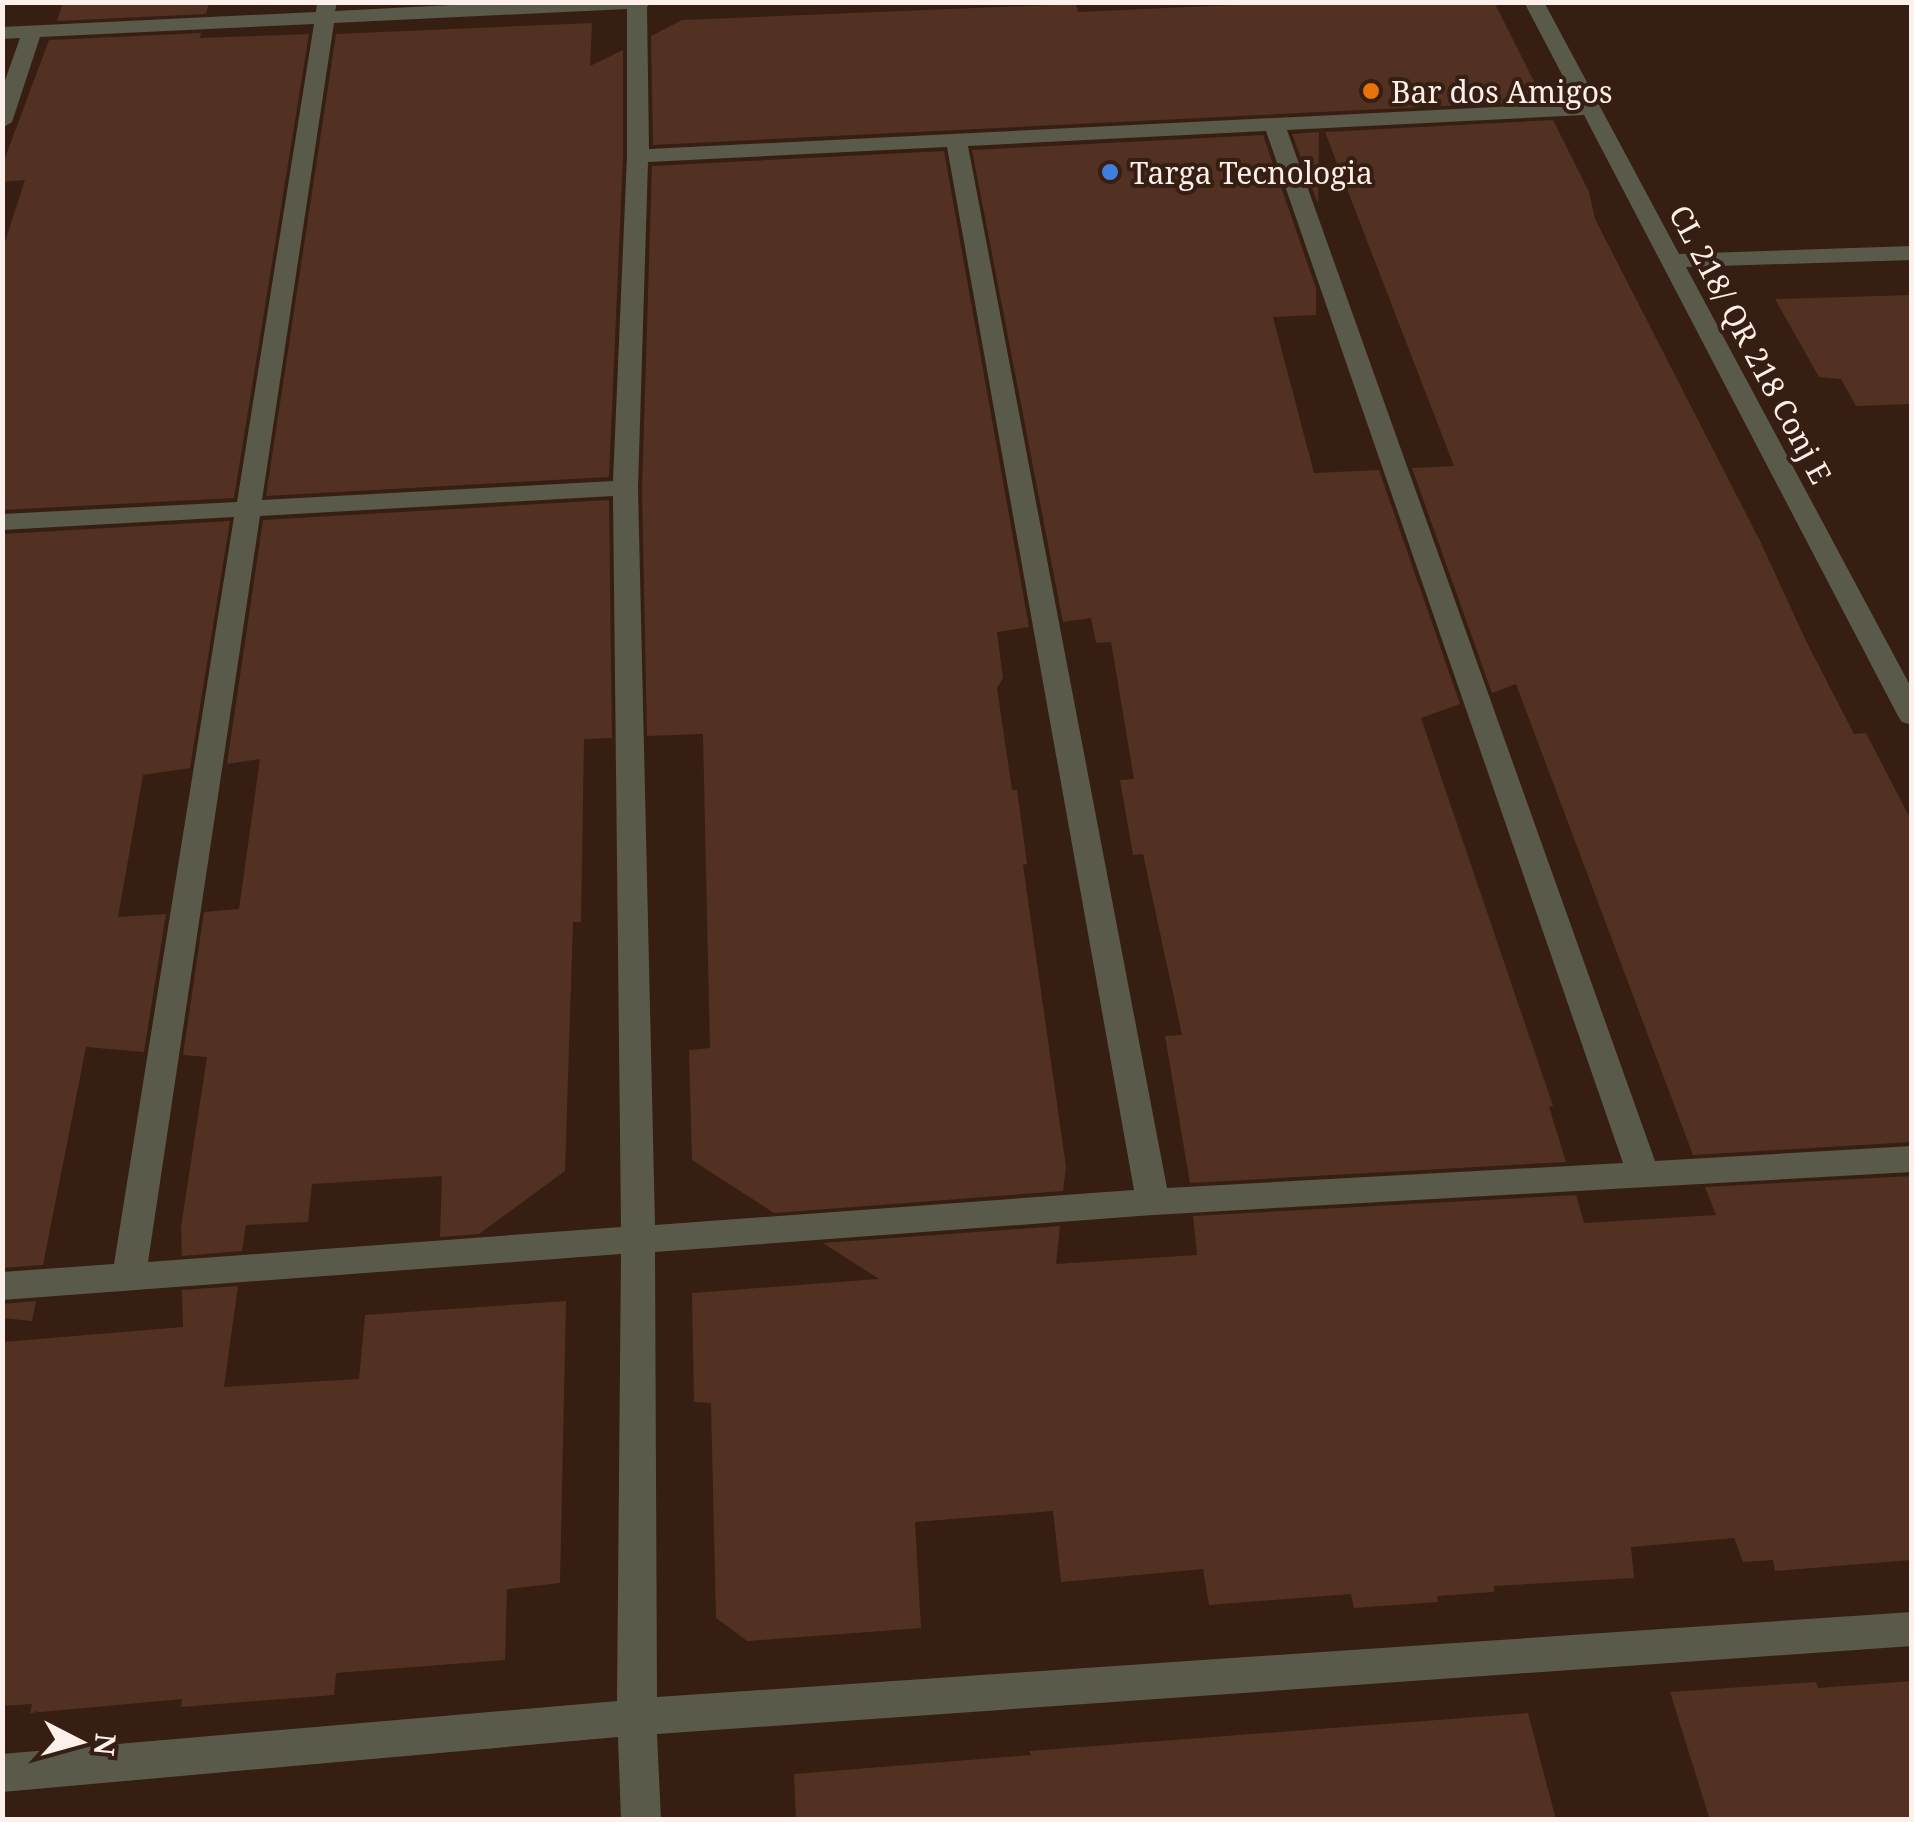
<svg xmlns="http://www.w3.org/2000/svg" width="1914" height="1822" viewBox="0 0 1914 1822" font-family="'Noto Serif',serif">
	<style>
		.building { fill: #523122 }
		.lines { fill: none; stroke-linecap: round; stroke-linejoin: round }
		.minor { fill: #5a5a4a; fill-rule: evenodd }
		.food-dot { fill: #e8710a; stroke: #361e13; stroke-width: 4 }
		.shop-dot { fill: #3f7fe0; stroke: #361e13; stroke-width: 4 }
		.labels { text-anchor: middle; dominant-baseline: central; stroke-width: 8; stroke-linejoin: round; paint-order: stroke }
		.far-poi-label { font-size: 30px; fill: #fdefe9; stroke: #361e13; text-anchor: start }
		.far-street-label { font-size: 30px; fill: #fdefe9; stroke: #361e13 }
	</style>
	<rect width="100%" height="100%" fill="#361e13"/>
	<g class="building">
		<polygon points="63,2 209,2 206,14 57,21"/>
		<polygon points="1299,2 1494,2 1544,101 653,145 651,36 682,20 1076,4 1078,12"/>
		<polygon points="592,23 590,66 623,50 623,156 609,477 266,496 336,34"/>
		<polygon points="201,33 200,38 309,34 234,498 2,510 2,251 25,180 2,182 2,166 49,40"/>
		<polygon points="1553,120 1589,192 1595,219 1761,543 1807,643 1854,734 1866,733 1912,822 1912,1142 1693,1155 1516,684 1492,693 1412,468 1454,466 1325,132"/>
		<polygon points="1319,132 1318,204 1292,134"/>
		<polygon points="1263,135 1316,288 1316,315 1273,317 1314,473 1379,470 1460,704 1421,718 1553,1106 1549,1107 1566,1162 1190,1183 1165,1036 1182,1035 1143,854 1133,855 1120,780 1134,779 1111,642 1096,643 1091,618 1063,622 972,150"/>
		<polygon points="944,151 1029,627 997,632 1003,678 997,688 1012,790 1017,790 1027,864 1023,865 1066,1167 1063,1191 774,1213 692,1160 689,1050 710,1048 703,734 647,736 642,488 652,166"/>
		<polygon points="1912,295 1912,404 1856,406 1841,379 1819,377 1775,299"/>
		<polygon points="609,500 612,738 584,739 581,922 573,922 565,1171 479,1234 440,1237 442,1176 312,1184 308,1222 246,1225 242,1251 182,1256 181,1227 207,1057 183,1055 204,912 239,909 260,759 227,764 263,520"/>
		<polygon points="230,521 190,768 143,775 118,917 166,914 144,1052 86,1047 43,1265 2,1268 2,534"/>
		<polygon points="1912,1176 1912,1560 1775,1571 1773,1560 1743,1562 1734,1538 1631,1547 1634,1578 1494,1586 1494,1592 1437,1596 1438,1602 1354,1608 1351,1594 1209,1605 1203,1569 1061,1582 1053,1511 915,1522 921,1628 747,1641 716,1618 711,1403 694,1402 692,1293 879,1279 823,1243 1060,1226 1056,1264 1197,1255 1193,1216 1576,1195 1584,1223 1716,1215 1705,1187"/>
		<polygon points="238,1286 224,1387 359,1379 365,1315 566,1301 560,1583 507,1589 505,1660 336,1673 334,1695 181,1707 182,1699 30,1713 32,1704 2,1706 2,1342 183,1327 182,1290"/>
		<polygon points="36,1301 32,1321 2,1318 2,1304"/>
		<polygon points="1912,1681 1912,1820 1710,1820 1670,1692 1816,1682 1818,1688"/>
		<polygon points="1528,1713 1556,1820 796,1820 794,1774 1031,1755 1029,1751"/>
	</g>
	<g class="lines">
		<path class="minor" d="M317,2H337L335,11L510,2H651L647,7L649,149L1577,103L1524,2H1544L1679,254L1912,246V260L1686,267L1912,689V725L1902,722L1898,716L1584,115L1287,130L1655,1161L1912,1146V1172L1153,1215L655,1252L657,1697L1912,1612V1646L657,1734L661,1820H621L618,1737L2,1792V1754L617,1701L621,1254L2,1300V1272L114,1264L234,517L2,530V514L237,502L314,24L40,37L12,122L2,128V89L20,38L2,39V27L316,12ZM627,9V156L613,481L262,500L334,23ZM1266,131L1623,1163L1167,1188L968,146ZM947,147L1134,1190L655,1225L638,488L648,162ZM613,496L621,1227L148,1262L260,516Z"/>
	</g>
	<circle class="food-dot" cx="1371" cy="91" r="10"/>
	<circle class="shop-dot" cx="1110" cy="172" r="10"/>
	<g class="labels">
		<g class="far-poi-label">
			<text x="1391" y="91">Bar dos Amigos</text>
			<text x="1130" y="172">Targa Tecnologia</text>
		</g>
		<g class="far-street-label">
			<text transform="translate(1751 344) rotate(62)">CL 218/ QR 218 Conj E</text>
		</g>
	</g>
	<rect width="1914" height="1822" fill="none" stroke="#fdefe9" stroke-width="10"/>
	<g transform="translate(80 1742) rotate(96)" stroke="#361e13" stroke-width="8" paint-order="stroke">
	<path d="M0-8L18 38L0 25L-18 38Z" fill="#fdefe9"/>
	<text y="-15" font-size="28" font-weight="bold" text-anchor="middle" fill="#fdefe9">N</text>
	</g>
</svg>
